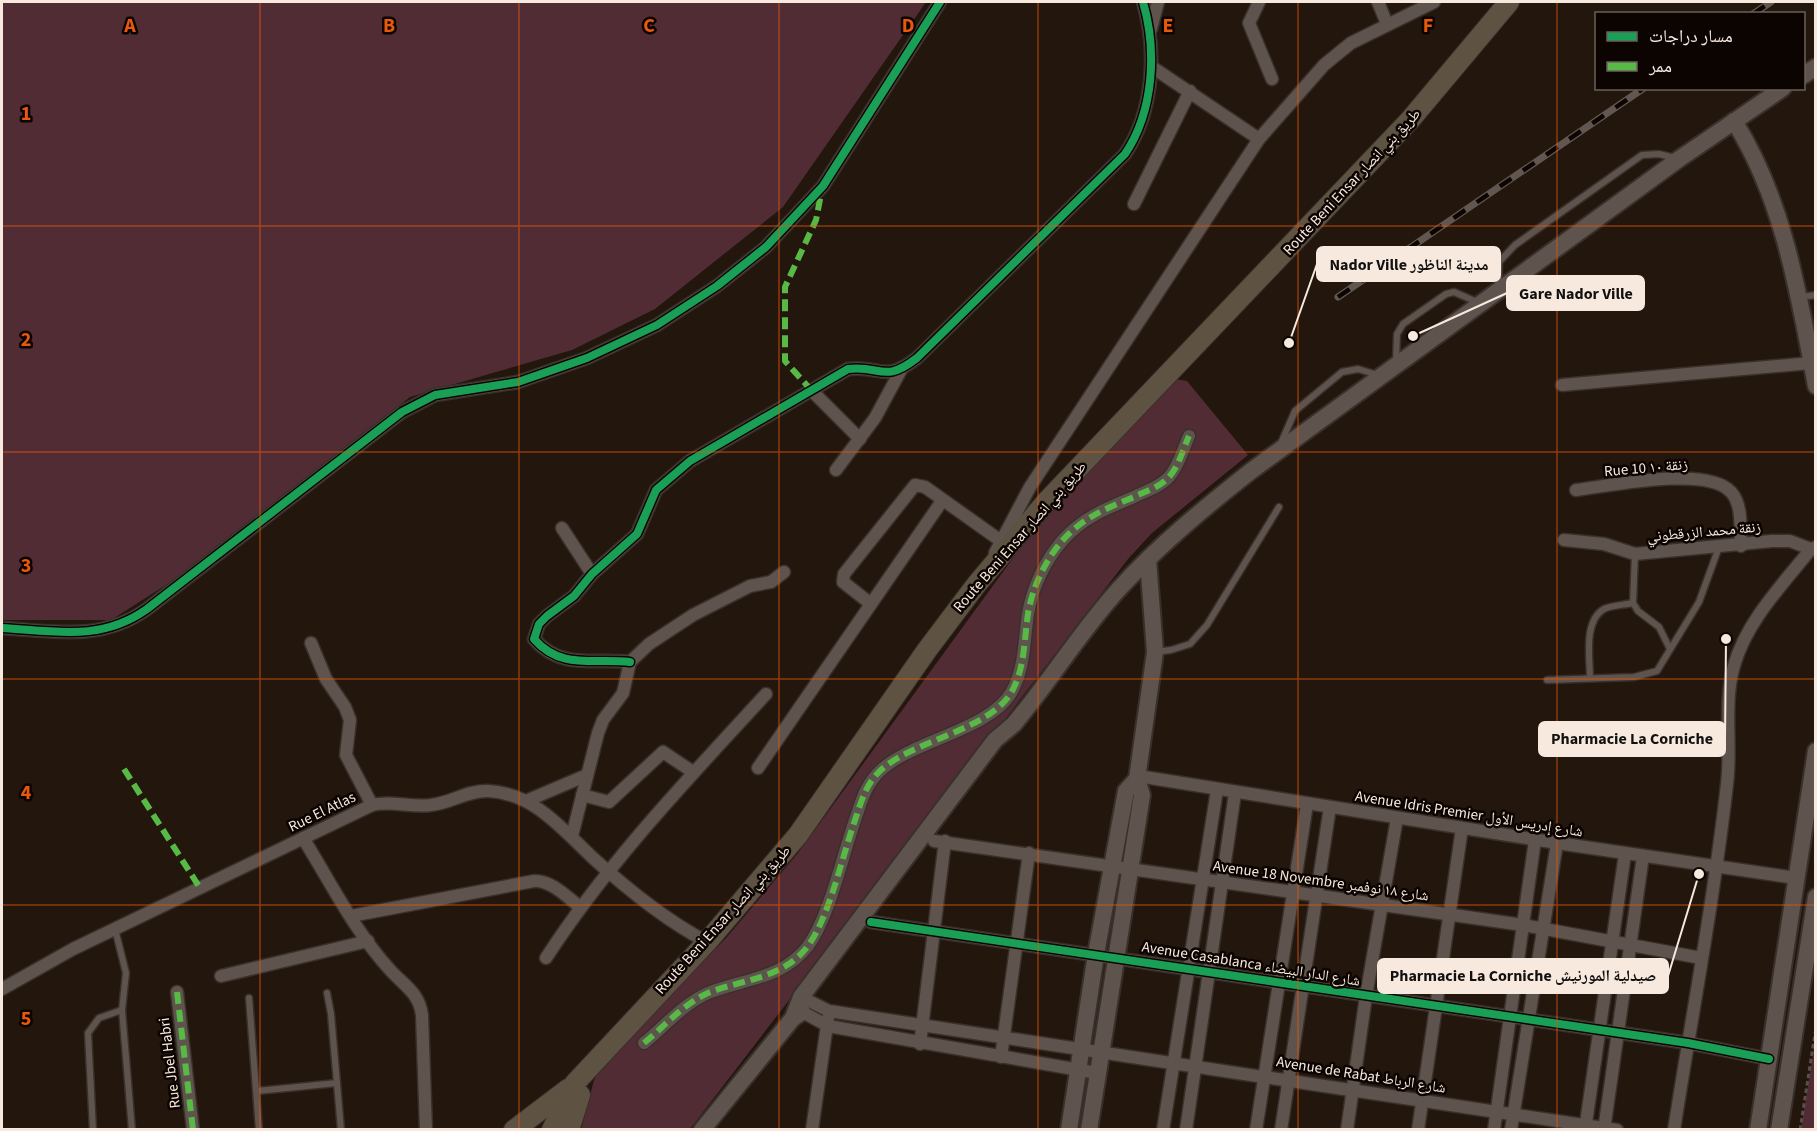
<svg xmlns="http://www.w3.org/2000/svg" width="1817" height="1131" viewBox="0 0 1817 1131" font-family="'Source Sans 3','Noto Naskh Arabic',sans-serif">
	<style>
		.green { fill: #522c34 }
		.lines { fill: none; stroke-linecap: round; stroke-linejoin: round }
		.lane-casing { stroke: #39302b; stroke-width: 9 }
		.street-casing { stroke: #39302b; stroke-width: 15 }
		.secondary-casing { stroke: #39302b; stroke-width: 20 }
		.primary-casing { stroke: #39302b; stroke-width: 22 }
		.path { stroke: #595049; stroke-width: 3; stroke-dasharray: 4.5 3; stroke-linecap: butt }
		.lane { stroke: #5e544d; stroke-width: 6 }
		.street { stroke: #5e544d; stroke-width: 12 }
		.secondary { stroke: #5e544d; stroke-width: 16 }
		.primary { stroke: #5e5243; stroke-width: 20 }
		.rail-casing { stroke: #625750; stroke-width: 7 }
		.rail { stroke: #0c0401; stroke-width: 4.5; stroke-dasharray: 14; stroke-linecap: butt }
		.quiet { stroke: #58b947; stroke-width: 6; stroke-dasharray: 12 6; stroke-linecap: butt }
		.cycleway-casing { stroke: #0c0401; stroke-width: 11 }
		.cycleway { stroke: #1a9f57; stroke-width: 8 }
		.grid { fill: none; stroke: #e8590c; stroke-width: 1.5; stroke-opacity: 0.55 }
		.labels { text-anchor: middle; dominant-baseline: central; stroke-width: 5; stroke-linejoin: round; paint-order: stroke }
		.street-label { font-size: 15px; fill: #f8e9de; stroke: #0c0401 }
		.grid-label { font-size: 20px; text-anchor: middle; font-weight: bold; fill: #e8590c; stroke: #0c0401; stroke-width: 5; stroke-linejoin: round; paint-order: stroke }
		.leader { fill: none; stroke: #f8e9de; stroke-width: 2 }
		.callout-dot { fill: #f8e9de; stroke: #0c0401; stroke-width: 2 }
		.callout { fill: #f8e9de; stroke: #f8e9de; stroke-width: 2 }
		.callout-label { font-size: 16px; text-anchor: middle; font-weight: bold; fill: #111 }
	</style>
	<rect width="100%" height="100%" fill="#22160d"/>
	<g class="green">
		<polygon points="2,2 926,2 783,207 655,309 572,350 410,397 213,555 111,620 2,620"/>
		<polygon points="1175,379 1187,381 1248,455 1152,533 1128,559 690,1129 581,1130 594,1080 604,1061 727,937 798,853 1043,517"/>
		<polygon points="1815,1042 1815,1129 1801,1129"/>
	</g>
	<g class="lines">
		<g class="lane-casing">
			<g id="lane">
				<polyline points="1498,287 1499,262 1515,245 1642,155 1659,154 1675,158"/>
				<polyline points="1801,297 1816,295"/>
				<polyline points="1396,361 1397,334 1403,324 1446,294 1454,292 1477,302"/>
				<polyline points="1281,443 1295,411 1342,372 1358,369 1378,375"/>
				<polyline points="1635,554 1633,603 1638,611 1659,627 1670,649"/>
				<polyline points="1155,652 1171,650 1190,644 1207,625 1279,507"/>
				<path d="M1590,678C1590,659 1583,621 1604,609C1612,605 1624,605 1633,603"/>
				<polyline points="1547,680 1634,677 1657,671 1699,602 1719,547"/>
				<polyline points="115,929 126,973 122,1010 132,1130"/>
				<polyline points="327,993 331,1014 341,1130"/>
				<polyline points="249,998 259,1130"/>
				<polyline points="257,1091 337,1083"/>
				<polyline points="93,1130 88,1033 99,1018 122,1010"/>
			</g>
		</g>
		<g class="street-casing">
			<g id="street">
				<polyline points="1259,2 1249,23 1272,79"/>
				<polyline points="1378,2 1387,24"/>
				<polyline points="1151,29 1158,2"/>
				<polyline points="1152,67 1259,139"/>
				<polyline points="1134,204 1190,91"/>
				<polyline points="1562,385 1811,363"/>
				<polyline points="812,391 860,439"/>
				<polyline points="836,470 875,418 901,370"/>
				<path d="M1576,490C1610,486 1707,465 1731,492C1743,505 1740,529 1741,546"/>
				<polyline points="562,528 592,574"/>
				<polyline points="1564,540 1604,544 1635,554 1772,541 1790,541 1811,549"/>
				<polyline points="995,553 1030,487 1259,139 1324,65 1351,43 1434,2"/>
				<polyline points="871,604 843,582 844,574 915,485 925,487 1001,541"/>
				<path d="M2,628C54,631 101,642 147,609L402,412L435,395L518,382L587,358L657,325L717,286L766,247L823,186L940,2"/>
				<polyline points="311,643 326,679 345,707 350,720 346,755 372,805"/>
				<path d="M630,662C593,658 561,670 534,639L539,624L547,616L574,596L592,574L637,534L656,490L690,461L848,369C882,365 883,384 917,358L1125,154C1154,111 1157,50 1143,2"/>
				<polyline points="758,768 942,501"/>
				<polyline points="1138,776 1557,843 1796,878"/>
				<polyline points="582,795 609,802 663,752 693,772"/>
				<polyline points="526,801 587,775"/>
				<polyline points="572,836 598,733 603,720 623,693 630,662 649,644 693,615 750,586 771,582 784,572"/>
				<path d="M303,838C331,883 355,932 391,971C405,986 419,993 422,1015L426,1130"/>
				<polyline points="934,841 1523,925 1701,958"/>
				<path d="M351,916L534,881C551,880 567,897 580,907"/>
				<polyline points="871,922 1688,1043 1769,1059"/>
				<path d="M546,958C609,861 688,779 766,694"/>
				<polyline points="221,976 368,941"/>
				<path d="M2,989L73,949L372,805C392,800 411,808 431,805C451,803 468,790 488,791C534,793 562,829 593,858C626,888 667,921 707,942"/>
				<polyline points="177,992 193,1130"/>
				<path d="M801,997L829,1011C1092,1052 1354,1090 1617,1130"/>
				<polyline points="797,1009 828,1026 1097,1073"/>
				<path d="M644,1043C665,1026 683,1004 708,993C743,979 783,979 808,946C829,917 842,858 854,823C860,806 864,788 877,774C907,741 987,732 1011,693C1025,669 1024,640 1028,614C1032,588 1045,561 1062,541C1082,518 1107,508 1134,497C1146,491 1160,487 1169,477C1179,466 1183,449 1189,436"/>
				<polyline points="920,1044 945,841"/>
				<polyline points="1001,1057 1029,853"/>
				<polyline points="812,1130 828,1018"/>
				<polyline points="1163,1130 1217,790"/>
				<polyline points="1186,1130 1235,793"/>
				<polyline points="1256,1130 1307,804"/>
				<polyline points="1281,1130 1330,807"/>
				<polyline points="1347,1130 1366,996 1397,818"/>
				<polyline points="1418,1130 1462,828"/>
				<polyline points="1494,1130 1535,840"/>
				<polyline points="1511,1130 1557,843"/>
				<polyline points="1585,1130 1625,854"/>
				<polyline points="1604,1130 1643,856"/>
				<path d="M1674,1130C1692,1015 1714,899 1727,784C1732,746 1723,702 1734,666C1746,622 1782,585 1811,549L1816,547"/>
			</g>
		</g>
		<g class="secondary-casing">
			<g id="secondary">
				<polyline points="1804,75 1816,67"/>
				<path d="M1734,121C1784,200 1799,296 1816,386"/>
				<path d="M793,1018L801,997L995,740L1014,724C1050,681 1080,632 1118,590C1158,546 1204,508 1251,471L1679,159L1783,88"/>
				<polyline points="702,1130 793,1018 802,1012"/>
				<polyline points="1069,1130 1096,954 1126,791 1137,779"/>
				<polyline points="1089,1130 1142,795 1137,779 1155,652 1148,559"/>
				<polyline points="1758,1130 1816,751"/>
				<polyline points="1779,1130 1816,897"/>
			</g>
		</g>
		<g class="primary-casing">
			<g id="primary">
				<polyline points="514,1130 568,1089"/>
				<polyline points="552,1130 575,1083 707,942 798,835 927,650 976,585 1046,502 1410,120 1509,2"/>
				<polyline points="569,1130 580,1095"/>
			</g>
		</g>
		<polyline class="path" points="1800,1130 1816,1027"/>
		<use href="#lane" class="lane"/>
		<use href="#street" class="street"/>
		<use href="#secondary" class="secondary"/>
		<use href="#primary" class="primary"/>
		<g class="rail-casing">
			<g id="rail">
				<polyline points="1753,14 1771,2"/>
				<polyline points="1338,297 1644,88"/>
			</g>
		</g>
		<use href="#rail" class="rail"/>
		<g class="quiet">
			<polyline points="812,391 785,361 785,287 816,220 822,189"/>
			<polyline points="124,769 200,888"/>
			<polyline points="177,992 193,1130"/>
			<path d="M644,1043C665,1026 683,1004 708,993C743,979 783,979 808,946C829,917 842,858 854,823C860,806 864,788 877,774C907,741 987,732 1011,693C1025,669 1024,640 1028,614C1032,588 1045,561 1062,541C1082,518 1107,508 1134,497C1146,491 1160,487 1169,477C1179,466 1183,449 1189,436"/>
		</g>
		<g class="cycleway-casing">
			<g id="cycleway">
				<path d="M2,628C54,631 101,642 147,609L402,412L435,395L518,382L587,358L657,325L717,286L766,247L823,186L940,2"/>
				<path d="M630,662C593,658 561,670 534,639L539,624L547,616L574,596L592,574L637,534L656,490L690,461L848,369C882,365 883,384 917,358L1125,154C1154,111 1157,50 1143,2"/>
				<polyline points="871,922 1688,1043 1769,1059"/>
			</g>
		</g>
		<use href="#cycleway" class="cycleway"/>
	</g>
	<path class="grid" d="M260,2V1130M519,2V1130M779,2V1130M1038,2V1130M1298,2V1130M1557,2V1130M2,226H1816M2,452H1816M2,679H1816M2,905H1816"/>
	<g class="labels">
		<g class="street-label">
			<text transform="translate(1352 182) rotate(-47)">Route Beni Ensar طريق بني انصار</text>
			<text transform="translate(1646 468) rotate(-5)">Rue 10 زنقة ١٠</text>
			<text transform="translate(1704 532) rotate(-5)">زنقة محمد الزرقطوني</text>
			<text transform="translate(1020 537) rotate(-49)">Route Beni Ensar طريق بني انصار</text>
			<text transform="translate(322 812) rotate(-26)">Rue El Atlas</text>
			<text transform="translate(1469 814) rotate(9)">Avenue Idris Premier شارع إدريس الأول</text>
			<text transform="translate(1321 881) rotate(8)">Avenue 18 Novembre شارع ١٨ نوفمبر</text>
			<text transform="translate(723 920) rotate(-48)">Route Beni Ensar طريق بني انصار</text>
			<text transform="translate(1251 964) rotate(9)">Avenue Casablanca شارع الدار البيضاء</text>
			<text transform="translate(170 1063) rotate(-97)">Rue Jbel Habri</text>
			<text transform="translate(1361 1075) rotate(9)">Avenue de Rabat شارع الرباط</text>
		</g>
	</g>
	<g class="grid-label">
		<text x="130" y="32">A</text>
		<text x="389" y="32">B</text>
		<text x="649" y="32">C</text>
		<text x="908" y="32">D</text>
		<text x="1168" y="32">E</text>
		<text x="1428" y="32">F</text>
		<text x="26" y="120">1</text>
		<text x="26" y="346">2</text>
		<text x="26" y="572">3</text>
		<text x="26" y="799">4</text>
		<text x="26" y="1025">5</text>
	</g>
	<path class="leader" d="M1289 343L1317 264M1413 336L1507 293M1726 639L1725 739M1699 874L1668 976"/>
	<g class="callout-dot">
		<circle cx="1289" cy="343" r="6"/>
		<circle cx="1413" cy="336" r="6"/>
		<circle cx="1726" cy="639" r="6"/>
		<circle cx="1699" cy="874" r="6"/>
	</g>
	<g class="callout">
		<rect x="1317" y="247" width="183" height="34" rx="6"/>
		<rect x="1507" y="276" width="137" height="34" rx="6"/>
		<rect x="1539" y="722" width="186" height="34" rx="6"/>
		<rect x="1378" y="959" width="290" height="34" rx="6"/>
	</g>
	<g class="callout-label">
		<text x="1409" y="270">Nador Ville مدينة الناظور</text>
		<text x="1576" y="299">Gare Nador Ville</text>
		<text x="1632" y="744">Pharmacie La Corniche</text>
		<text x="1523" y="981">Pharmacie La Corniche صيدلية المورنيش</text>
	</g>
	<rect width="1817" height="1131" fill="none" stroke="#f8e9de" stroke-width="6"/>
	<rect x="1595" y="12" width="210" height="78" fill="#0c0401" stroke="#6a6059" stroke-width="1.5"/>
	<rect x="1607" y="32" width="30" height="9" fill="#1a9f57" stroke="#6a6059" stroke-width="1.5"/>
	<text x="1649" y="42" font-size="18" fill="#f8e9de">مسار دراجات</text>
	<rect x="1607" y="62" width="30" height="9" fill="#58b947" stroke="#6a6059" stroke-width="1.5"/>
	<text x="1649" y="72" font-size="18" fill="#f8e9de">ممر</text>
</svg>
